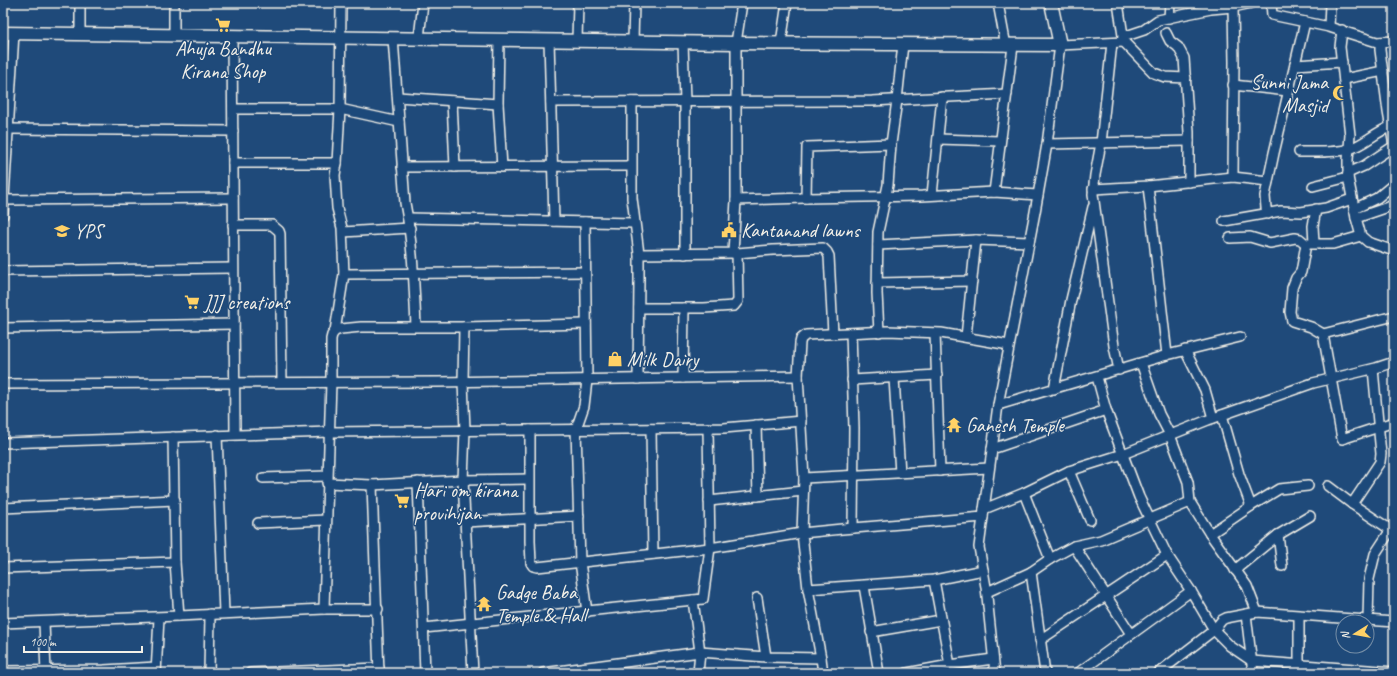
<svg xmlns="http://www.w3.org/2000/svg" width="1397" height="676" viewBox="0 0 1397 676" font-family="Caveat,sans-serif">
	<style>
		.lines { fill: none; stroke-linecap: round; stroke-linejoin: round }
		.minor-casing { stroke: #f4f1e8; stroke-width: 12 }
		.tertiary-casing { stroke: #f4f1e8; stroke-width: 15 }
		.minor { stroke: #1f4a7a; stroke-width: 9 }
		.tertiary { stroke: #1f4a7a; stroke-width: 12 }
		.labels { text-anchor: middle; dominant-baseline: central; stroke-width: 3; stroke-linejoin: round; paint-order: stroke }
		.poi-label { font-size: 20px; fill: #f4f1e8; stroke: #1f4a7a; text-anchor: start }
	</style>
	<rect width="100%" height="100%" fill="#1f4a7a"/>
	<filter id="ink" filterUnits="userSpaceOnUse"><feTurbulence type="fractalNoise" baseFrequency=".025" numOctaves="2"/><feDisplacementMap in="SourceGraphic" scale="8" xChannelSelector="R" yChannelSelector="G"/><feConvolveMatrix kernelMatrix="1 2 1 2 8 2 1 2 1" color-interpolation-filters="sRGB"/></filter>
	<g filter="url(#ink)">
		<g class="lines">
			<g class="minor-casing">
				<g id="minor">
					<polyline points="80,3 80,34"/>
					<polyline points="998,3 1006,46"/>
					<polyline points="1118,3 1124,42 1154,73 1165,77 1186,78"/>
					<polyline points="1271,3 1272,15 1329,27 1377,42 1394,41"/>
					<polyline points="1233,7 1234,62 1233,177"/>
					<polyline points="1169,18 1170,3"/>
					<polyline points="1329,27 1330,3"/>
					<polyline points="1342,30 1340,47 1350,135 1348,160 1348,177 1356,218 1361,236 1368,242 1394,251"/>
					<polyline points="1166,33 1170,41 1178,47 1184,58 1189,132 1189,182"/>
					<polyline points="174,35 174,3"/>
					<polyline points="232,36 235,434"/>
					<polyline points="1123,37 1144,30 1158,20 1211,9 1233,7 1252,3"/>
					<path d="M393,38L405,203C413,244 414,285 416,326"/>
					<polyline points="419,38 423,3"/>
					<polyline points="499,39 498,104 502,167"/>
					<polyline points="549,40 554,221"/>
					<polyline points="577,40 578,3"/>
					<polyline points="633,41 634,3"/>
					<polyline points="683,42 685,102 685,254"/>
					<polyline points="1380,42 1380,50 1388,112 1394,146"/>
					<polyline points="781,43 787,3"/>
					<polyline points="1112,43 1101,143 1095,175 1093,194 1114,346 1119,370"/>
					<polyline points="1295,65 1342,62"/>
					<polyline points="1344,79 1383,71"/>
					<polyline points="1233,85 1288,91"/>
					<polyline points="398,97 498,104"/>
					<polyline points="452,101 455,167"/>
					<polyline points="551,102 872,101 1007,94"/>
					<polyline points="632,102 632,198 639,254 639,280 638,379"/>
					<polyline points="233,109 340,109 399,122"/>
					<polyline points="8,129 233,131"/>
					<polyline points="938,139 1000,141"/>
					<polyline points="1047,144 1189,141"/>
					<path d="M1299,152C1313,152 1336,153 1349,149C1364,145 1375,132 1390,127"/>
					<polyline points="233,163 337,163"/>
					<polyline points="402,167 631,166"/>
					<polyline points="1348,173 1364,166 1394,146"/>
					<polyline points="1148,186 1167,355"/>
					<polyline points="1313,186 1348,177"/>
					<polyline points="1093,189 1148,186 1233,177 1268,181"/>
					<polyline points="994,192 1013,46"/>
					<polyline points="932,195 942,97"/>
					<polyline points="806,198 807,147 891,144"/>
					<polyline points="4,200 233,198"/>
					<polyline points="736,200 806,198 922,196 994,192 1038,195"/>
					<polyline points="1354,209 1377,198 1394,184"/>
					<polyline points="1268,214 1266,208 1265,196 1274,153 1305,22"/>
					<polyline points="3,215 14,33"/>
					<polyline points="408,218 634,223"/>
					<polyline points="1356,218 1394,205"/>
					<polyline points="1224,221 1281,211 1301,212 1326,208 1352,199"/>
					<polyline points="585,222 587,380 584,406 576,429 580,562 587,612"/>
					<polyline points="233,225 272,225 279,231 280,234 282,382"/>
					<polyline points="343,232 410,228"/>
					<polyline points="1230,238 1250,237 1270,243 1295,238 1300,239 1306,244 1333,244 1361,236"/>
					<polyline points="1314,243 1313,226 1316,209"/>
					<polyline points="1306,244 1301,272 1296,278 1292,288 1290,312 1292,321 1311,327 1323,334 1342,439 1394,422"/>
					<polyline points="878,245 976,240 1029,242"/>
					<polyline points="733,253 736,200 736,43 742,3"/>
					<polyline points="639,254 737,253 773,250 823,248 827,252 829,256 833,334"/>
					<polyline points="3,271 233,268"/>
					<polyline points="344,274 585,272"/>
					<polyline points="877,283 972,281"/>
					<polyline points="639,308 704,308 734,306 738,301 737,253"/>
					<polyline points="464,327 463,382 465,430 463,480 473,673"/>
					<polyline points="3,328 234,324"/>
					<polyline points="335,331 344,274 342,228 337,208 335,175 337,163 340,109 341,3"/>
					<polyline points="879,332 877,293 878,232 888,185 891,144 897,100 903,44"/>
					<polyline points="851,333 854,428 853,528"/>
					<polyline points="935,333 940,471"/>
					<polyline points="1323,334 1394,316"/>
					<polyline points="966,337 976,240"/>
					<polyline points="1185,350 1205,390 1213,418"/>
					<polyline points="1141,363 1159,414 1170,435 1188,482 1190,502 1210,534 1247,586 1257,612"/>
					<polyline points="1097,377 1106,410 1139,497 1167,555 1191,591 1214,630 1230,646 1252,661 1394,672"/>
					<polyline points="683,378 684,308"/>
					<polyline points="894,378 900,473"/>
					<polyline points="852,380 937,375"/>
					<polyline points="3,384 438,382 798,376"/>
					<polyline points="1054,389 1071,300 1093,207"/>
					<polyline points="998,405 1167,355 1240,337"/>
					<polyline points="1222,415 1239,474 1251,506"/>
					<polyline points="756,425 758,496"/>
					<polyline points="651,429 653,554"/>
					<polyline points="530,430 530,541 531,563 533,566 537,567 710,548 802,533 804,478 798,376 800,343 801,339 806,335 887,331 941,333 1009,345"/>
					<polyline points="217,435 224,613"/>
					<polyline points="3,443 329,432 724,428 801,421"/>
					<polyline points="992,449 1106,410"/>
					<polyline points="1069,471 1090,520"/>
					<polyline points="263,478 327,476"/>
					<polyline points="804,478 989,468"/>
					<polyline points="418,482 425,673"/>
					<polyline points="327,483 372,485 463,480 529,479"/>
					<polyline points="372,485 379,673"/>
					<polyline points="1328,486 1352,504 1394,532"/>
					<polyline points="709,501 803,491"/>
					<polyline points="1352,504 1380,462 1381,454 1373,369"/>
					<polyline points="3,508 175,500"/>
					<polyline points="984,509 1024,493 1069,471 1123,454 1208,420 1313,383 1376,368 1394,362"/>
					<polyline points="983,517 979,547 986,587 995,673"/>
					<polyline points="465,522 579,516"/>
					<polyline points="258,523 326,520"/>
					<polyline points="1210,534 1251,506 1279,489 1308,486"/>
					<polyline points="1278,535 1282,566"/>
					<polyline points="1074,546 1131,634"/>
					<polyline points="1050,559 1074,546 1101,540 1190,502"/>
					<polyline points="3,568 175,562"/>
					<polyline points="1235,570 1278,535 1310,516"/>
					<polyline points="1031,572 1045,673"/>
					<polyline points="934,580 950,665"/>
					<polyline points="864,586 879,673"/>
					<polyline points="808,589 934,580 983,570"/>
					<polyline points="987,592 1031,572 1050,559 1024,493"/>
					<polyline points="757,598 766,657"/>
					<polyline points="693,600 700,652 698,673"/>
					<polyline points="324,609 331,382 331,339 332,335 335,331 341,329 361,327 464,327 586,324"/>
					<polyline points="1246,614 1253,673"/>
					<polyline points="179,616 324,609 378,609"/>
					<polyline points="1368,620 1369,579 1375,554 1394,525"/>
					<polyline points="44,622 46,673"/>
					<polyline points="3,623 179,616 175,562 173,437"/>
					<polyline points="424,628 703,599 710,548 708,428"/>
					<polyline points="871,632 941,620"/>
					<polyline points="1040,640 1167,555"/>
					<polyline points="821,658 823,673"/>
					<polyline points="3,671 104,670 156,667"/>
					<polyline points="156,673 159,618"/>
					<polyline points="209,673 210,614"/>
					<polyline points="250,673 379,668"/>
					<polyline points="543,673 700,652 766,657 821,658 808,589 802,533 842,529 983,517 998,405 1035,212 1047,144 1060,45 1124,42"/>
					<polyline points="907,673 950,665 993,659"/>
					<polyline points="1078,673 1191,591"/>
					<polyline points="1158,673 1214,630 1222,620 1226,618 1257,612 1394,622"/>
					<polyline points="1299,673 1299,616"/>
				</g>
			</g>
			<g class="tertiary-casing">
				<polyline id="tertiary" points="3,33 736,43 1060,45 1051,3"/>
			</g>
			<use href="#minor" class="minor"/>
			<use href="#tertiary" class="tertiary"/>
		</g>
	</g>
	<defs>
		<g id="supermarket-bare" transform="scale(1.2)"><path d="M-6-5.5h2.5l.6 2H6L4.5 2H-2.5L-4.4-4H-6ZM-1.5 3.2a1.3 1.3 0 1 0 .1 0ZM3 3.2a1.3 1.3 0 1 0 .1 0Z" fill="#ffd166" stroke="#1f4a7a" stroke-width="2.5" paint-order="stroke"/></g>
		<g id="mosque-bare" transform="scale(1.2)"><path d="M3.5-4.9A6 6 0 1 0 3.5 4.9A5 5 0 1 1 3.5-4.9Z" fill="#ffd166" stroke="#1f4a7a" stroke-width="2.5" paint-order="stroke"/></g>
		<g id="civic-bare" transform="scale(1.2)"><path d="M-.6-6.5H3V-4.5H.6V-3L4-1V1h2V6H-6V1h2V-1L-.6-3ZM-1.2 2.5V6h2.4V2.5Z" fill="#ffd166" stroke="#1f4a7a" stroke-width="2.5" paint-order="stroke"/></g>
		<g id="school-bare" transform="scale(1.2)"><path d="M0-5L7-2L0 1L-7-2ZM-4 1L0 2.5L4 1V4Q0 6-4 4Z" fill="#ffd166" stroke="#1f4a7a" stroke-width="2.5" paint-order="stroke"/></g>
		<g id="shop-bare" transform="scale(1.2)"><path d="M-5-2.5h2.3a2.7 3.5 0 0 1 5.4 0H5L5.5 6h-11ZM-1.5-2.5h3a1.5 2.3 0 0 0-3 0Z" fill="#ffd166" stroke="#1f4a7a" stroke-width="2.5" paint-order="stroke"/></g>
		<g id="temple-bare" transform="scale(1.2)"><path d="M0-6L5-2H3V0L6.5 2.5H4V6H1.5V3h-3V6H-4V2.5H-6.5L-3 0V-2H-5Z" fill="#ffd166" stroke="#1f4a7a" stroke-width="2.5" paint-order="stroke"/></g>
	</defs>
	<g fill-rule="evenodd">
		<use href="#supermarket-bare" x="223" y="25"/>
		<use href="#mosque-bare" x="1340" y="93"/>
		<use href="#civic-bare" x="729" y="230"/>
		<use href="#school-bare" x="62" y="231"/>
		<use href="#supermarket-bare" x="192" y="302"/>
		<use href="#shop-bare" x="615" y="359"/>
		<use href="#temple-bare" x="954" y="425"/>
		<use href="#supermarket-bare" x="402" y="501"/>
		<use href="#temple-bare" x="484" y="604"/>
	</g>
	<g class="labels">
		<g class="poi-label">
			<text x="223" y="48" text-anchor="middle">Ahuja Bandhu<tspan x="223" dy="23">Kirana Shop</tspan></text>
			<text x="1328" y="82" text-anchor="end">Sunni Jama<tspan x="1328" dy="23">Masjid</tspan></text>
			<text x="741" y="230">Kantanand lawns</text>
			<text x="74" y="231">YPS</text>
			<text x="204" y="302">JJJ creations</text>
			<text x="627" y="359">Milk Dairy</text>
			<text x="966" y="425">Ganesh Temple</text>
			<text x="414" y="490">Hari om kirana<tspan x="414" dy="23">provihijan</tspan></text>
			<text x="496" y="592">Gadge Baba<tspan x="496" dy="23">Temple &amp; Hall</tspan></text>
		</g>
	</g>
	<rect width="1397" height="676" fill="none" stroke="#1f4a7a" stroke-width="16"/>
	<rect x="8" y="8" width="1381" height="660" fill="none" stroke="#f4f1e8" stroke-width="1.5" filter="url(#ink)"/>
	<g transform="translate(1355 634) rotate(259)"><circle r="19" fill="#1f4a7a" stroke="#748da6"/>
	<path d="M0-3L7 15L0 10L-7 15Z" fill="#ffd166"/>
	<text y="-6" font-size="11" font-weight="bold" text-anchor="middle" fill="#f4f1e8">N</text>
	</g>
	<path d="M24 646v6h118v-6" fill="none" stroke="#f4f1e8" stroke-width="2"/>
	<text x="30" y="646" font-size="12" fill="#f4f1e8" stroke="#1f4a7a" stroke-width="3" paint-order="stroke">100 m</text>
</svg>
